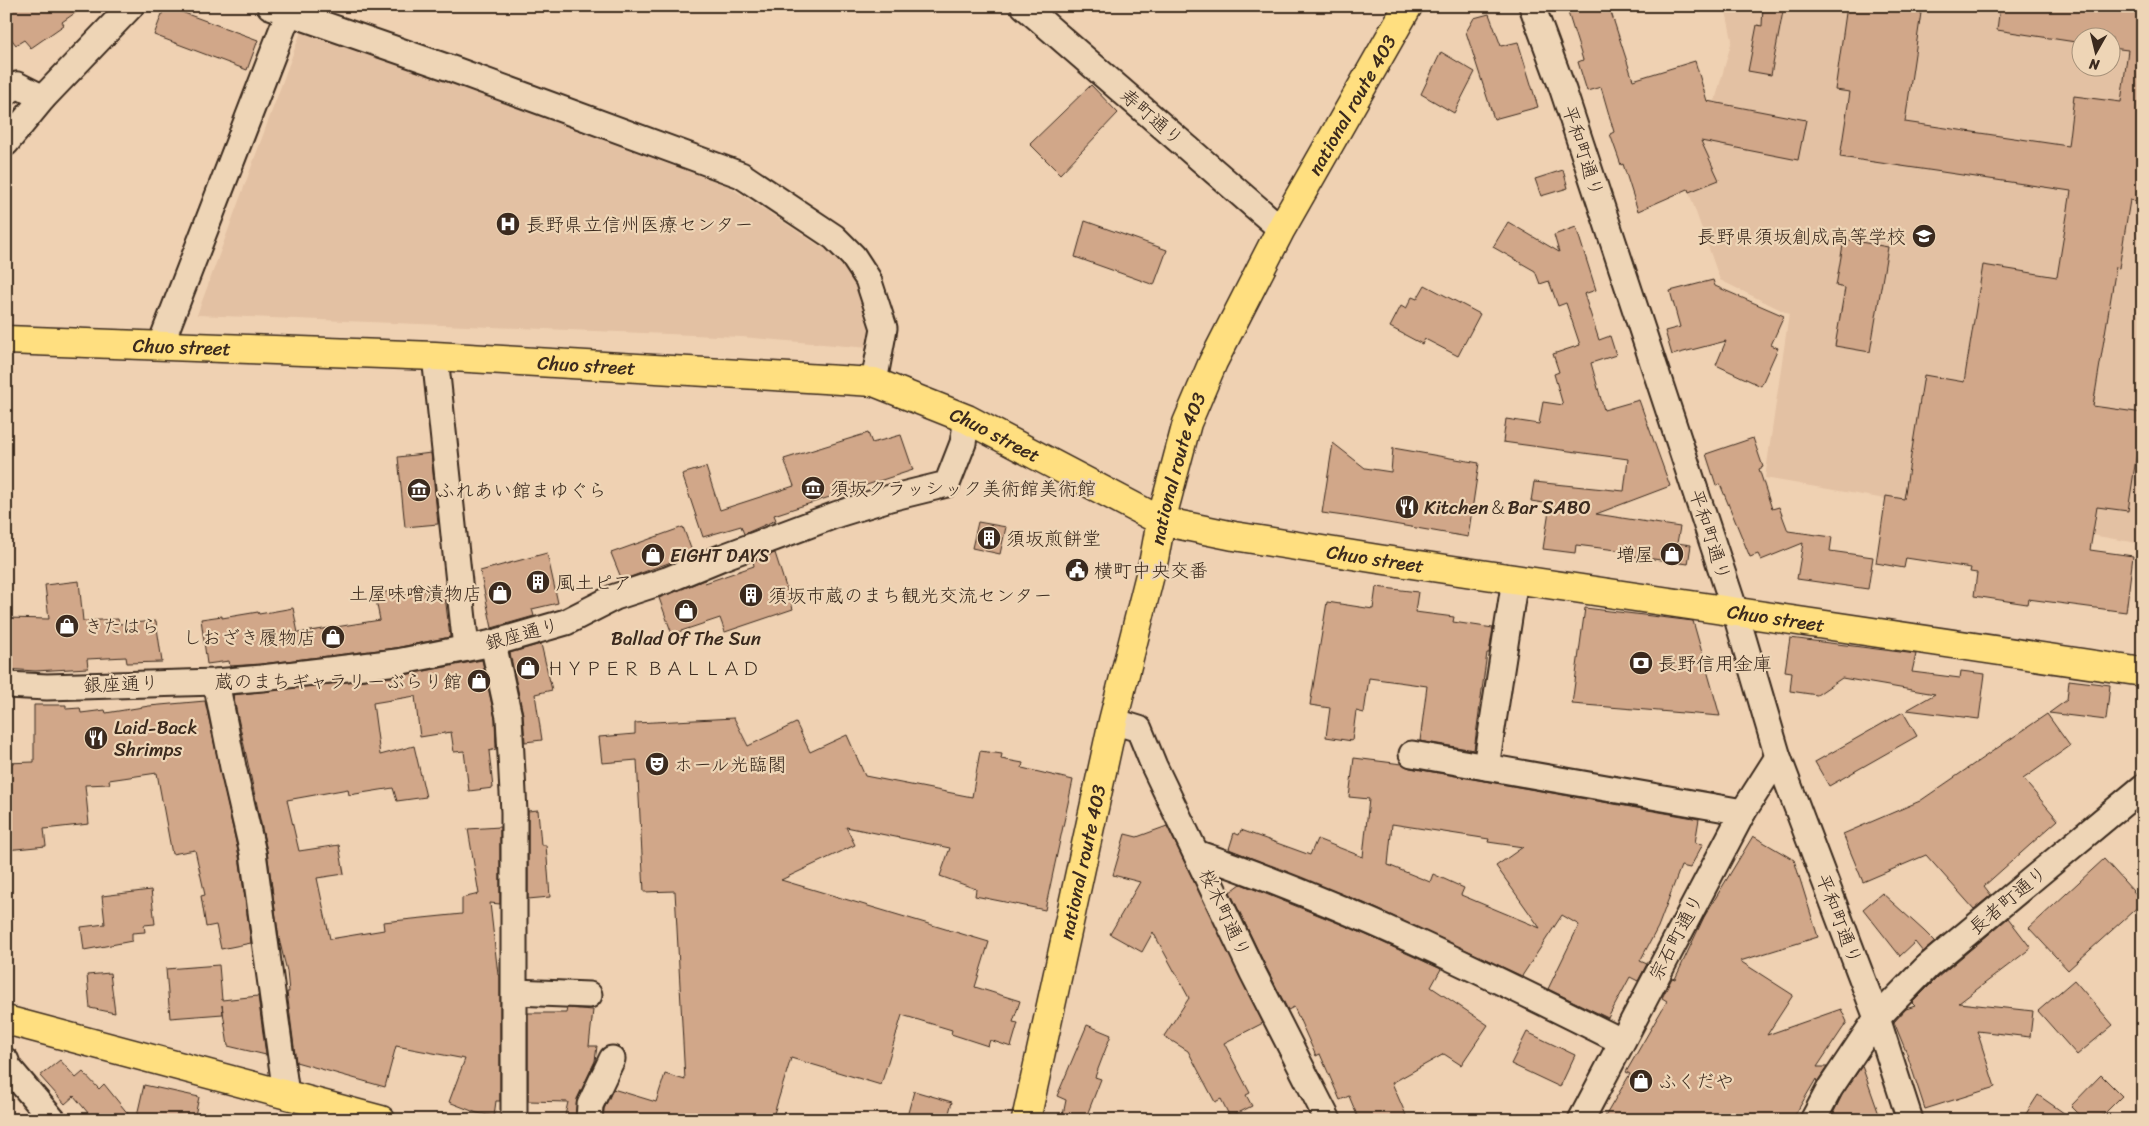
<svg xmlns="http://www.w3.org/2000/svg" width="2149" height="1126" viewBox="0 0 2149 1126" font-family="Sriracha,'Klee One',sans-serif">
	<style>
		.built { fill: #e3c1a3; fill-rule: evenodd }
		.building { fill: #d1a789; stroke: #3b2a1e; fill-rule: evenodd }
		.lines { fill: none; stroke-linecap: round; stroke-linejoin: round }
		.minor-casing { stroke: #3b2a1e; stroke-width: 29 }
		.major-casing { stroke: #3b2a1e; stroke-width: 31 }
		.highway-casing { stroke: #3b2a1e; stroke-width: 31 }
		.minor { stroke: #eed5b6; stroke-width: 25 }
		.major { stroke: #ffdf80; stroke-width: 28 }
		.highway { stroke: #ffdf80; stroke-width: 28 }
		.labels { text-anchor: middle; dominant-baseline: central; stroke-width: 4.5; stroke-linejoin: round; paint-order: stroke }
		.street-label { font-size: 19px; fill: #3b2a1e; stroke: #eed5b6 }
		.poi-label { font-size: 19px; fill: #3b2a1e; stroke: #eed5b6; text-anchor: start }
	</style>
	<rect width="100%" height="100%" fill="#efd1b2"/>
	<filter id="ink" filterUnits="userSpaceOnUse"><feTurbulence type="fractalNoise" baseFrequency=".02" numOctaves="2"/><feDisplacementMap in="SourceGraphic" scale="10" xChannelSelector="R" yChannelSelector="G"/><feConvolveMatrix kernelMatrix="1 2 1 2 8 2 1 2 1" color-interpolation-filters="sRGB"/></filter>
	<g filter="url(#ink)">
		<g class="built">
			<path d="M1725,6H2143V544L1765,478L1789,314L1720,280L1675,153L1703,144L1732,40ZM2082,38H2112V68H2082Z"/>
			<polygon points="302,29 728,186 844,262 870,313 875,330 869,348 742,337 197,315"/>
		</g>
		<g class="building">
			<polygon points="6,6 85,6 62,22 64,25 31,48 24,40 16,45 6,32"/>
			<polygon points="165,6 258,40 247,70 154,35"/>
			<polygon points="1566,6 1609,6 1633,80 1695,61 1707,101 1806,120 1798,160 1701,141 1719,180 1689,192 1688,189 1638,211 1623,164 1621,165 1610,134 1614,132 1601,87 1587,91 1578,62 1583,60"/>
			<polygon points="1763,6 1784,6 1771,75 1748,71 1757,25 1762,26"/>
			<polygon points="1847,6 1922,6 1905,122 2068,146 2074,96 2121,102 2128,50 2112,48 2112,38 2082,38 2082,43 1997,30 2000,6 2143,6 2143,202 2130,200 2119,268 2116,267 2093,406 2143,413 2128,511 2097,507 2090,550 2133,556 2126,612 2028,599 2027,604 1974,596 1977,573 1970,572 1971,568 1906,558 1904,568 1876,563 1886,496 1904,499 1924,375 1964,382 1983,265 2057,277 2071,191 1840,157 1850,92 1835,90"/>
			<polygon points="1489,14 1501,46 1518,42 1538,107 1494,119 1466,32 1474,18"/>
			<polygon points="1441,52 1475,72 1454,113 1421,94"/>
			<polygon points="1091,85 1118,113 1060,174 1030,144"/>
			<polygon points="1563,170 1568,188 1541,196 1535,179"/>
			<polygon points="1085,221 1167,250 1154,285 1075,257"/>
			<polygon points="1508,222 1559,252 1554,235 1576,227 1596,290 1584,294 1599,340 1610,336 1616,355 1591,363 1604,410 1639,400 1670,486 1596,514 1680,527 1677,543 1691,545 1688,564 1633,556 1633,552 1576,545 1575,553 1543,549 1550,504 1531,501 1534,482 1624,491 1628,459 1503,442 1506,419 1539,424 1543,402 1563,405 1554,374 1559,372 1553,354 1580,345 1566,303 1558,306 1549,281 1540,284 1535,271 1493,247"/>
			<polygon points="1844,239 1888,247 1870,352 1835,346 1845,288 1836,286"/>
			<polygon points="1713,280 1715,286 1784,316 1771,345 1778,348 1761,386 1716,365 1726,341 1672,355 1665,331 1680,327 1670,291"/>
			<polygon points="1425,285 1480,314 1458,356 1425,339 1422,344 1390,327 1401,306 1406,309 1412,297 1417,299"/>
			<polygon points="868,433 872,443 901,435 913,470 774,515 776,520 744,534 741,526 703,537 682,474 706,467 720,510 794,486 784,459"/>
			<polygon points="1753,438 1763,467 1759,469 1772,509 1779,507 1788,531 1832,537 1830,551 1873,557 1868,589 1797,579 1803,543 1761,560 1758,554 1750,557 1720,484 1716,485 1706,454"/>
			<polygon points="1333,443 1365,468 1391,472 1393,448 1479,463 1468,537 1359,518 1322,513"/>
			<polygon points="431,453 438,524 405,527 398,457"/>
			<polygon points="978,522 1006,527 1000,554 972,548"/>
			<polygon points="683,527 693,554 622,580 611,553"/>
			<polygon points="547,553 558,603 532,609 534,616 492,628 480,571"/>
			<polygon points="775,553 793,609 725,632 720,618 672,634 659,598 704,580 705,583 754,566 753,561"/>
			<polygon points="79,581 83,621 118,619 119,624 156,621 162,662 127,663 126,657 87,659 88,668 35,671 6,669 6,618 49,619 45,585"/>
			<polygon points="404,587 405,594 444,588 450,637 395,648 261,664 230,666 229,661 207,664 201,619 222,616 222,618 258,612 259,614 293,608 298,633 380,620 375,595"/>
			<polygon points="1376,587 1418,592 1415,612 1454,617 1453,622 1493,628 1489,653 1487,653 1474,750 1420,741 1427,686 1369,678 1364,713 1356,711 1352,741 1326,737 1330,708 1310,705 1327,602 1373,609"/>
			<polygon points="1585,608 1693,621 1720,716 1572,704"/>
			<polygon points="1790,638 1916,654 1912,672 1960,678 1961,671 1985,674 1979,719 1907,710 1935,694 1842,678 1817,695 1790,691 1792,672 1785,671"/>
			<polygon points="541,644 552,690 535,694 542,740 525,742 523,714 510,653"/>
			<polygon points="482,660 495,719 496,749 489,751 493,788 469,791 464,751 454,752 451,732 420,737 415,696 373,703 380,755 414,746 426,797 397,801 393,788 349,795 348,789 287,800 299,851 339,845 344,874 317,878 330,939 384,930 383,922 462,914 462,898 479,894 468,829 500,827 500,904 490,903 498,975 500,975 500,1101 496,1101 494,1116 477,1113 449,1102 465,1059 396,1046 385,1087 296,1062 287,992 289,992 287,971 279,939 267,851 233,695 399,676"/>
			<polygon points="2069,680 2110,685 2106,720 2049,713 2067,700"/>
			<polygon points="205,701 239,856 251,943 221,949 216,925 206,927 201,896 205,895 195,850 172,854 157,773 109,780 110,784 85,785 89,824 44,829 46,846 6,850 6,763 34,762 34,705 66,705 66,709 80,708 81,713 105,710 106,713 149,706"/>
			<polygon points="1903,712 1917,736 1829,786 1815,762"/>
			<polygon points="2047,714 2070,746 2023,779 2058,820 1984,886 1991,895 1974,909 1926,855 1863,882 1843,834 1920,801"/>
			<polygon points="734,718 748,746 796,723 810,752 847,735 865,776 972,797 980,751 1002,754 1001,759 1023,763 1022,768 1073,780 1045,910 975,896 976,889 940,876 950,848 846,827 855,845 781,880 989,942 975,987 1020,1001 1013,1022 1018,1023 1011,1047 990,1040 988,1046 951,1034 952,1030 902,1015 881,1085 791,1058 772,1120 603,1120 604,1109 613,1089 656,1102 665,1074 685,1080 675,891 644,892 637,760 602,763 599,737 635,734 635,723"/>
			<path d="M1354,758L1402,764L1410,768L1699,819L1695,843L1703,844L1690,868L1681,866L1658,927L1640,961L1647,964L1638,981L1630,977L1608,1018L1548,989L1579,925L1562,915L1522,976L1364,903L1229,849L1234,833L1239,835L1241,830L1310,855L1317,839L1363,857L1369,799L1349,797ZM1392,824L1489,839L1488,842L1523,847L1496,866L1540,928L1461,895L1464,888L1433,874L1430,882L1388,865Z"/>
			<polygon points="538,810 541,845 546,845 550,897 528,899 528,811"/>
			<polygon points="1167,826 1263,1023 1224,1043 1250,1093 1246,1095 1252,1106 1230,1117 1221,1099 1215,1102 1188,1051 1164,1036 1189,998 1153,932 1142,952 1110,934 1140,882 1113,875 1125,834 1137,837"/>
			<polygon points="1753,836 1794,860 1818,937 1740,961 1793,995 1767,1035 1841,1009 1847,1022 1817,1067 1827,1067 1817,1082 1816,1079 1792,1120 1603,1120 1630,1074 1626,1072 1667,1001 1662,998 1672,978 1675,979 1704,917"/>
			<polygon points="2104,859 2143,902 2068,970 2029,928"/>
			<polygon points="1241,884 1353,929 1441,969 1431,987 1488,1025 1461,1065 1444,1054 1392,1083 1406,1115 1394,1120 1359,1120 1349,1096 1340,1100 1320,1054 1316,1056 1294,1007 1288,1010 1266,967 1230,892"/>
			<polygon points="151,890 155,924 144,925 145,932 132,933 132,941 84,950 81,927 105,924 102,896"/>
			<polygon points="1882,893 1924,931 1935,942 1923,952 1915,942 1900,956 1863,909"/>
			<polygon points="2008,918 2031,948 1959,1003 2033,1011 2030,1037 1977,1031 1995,1087 1925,1109 1907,1054 1894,1022 1906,1009 1915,1006 1912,1003 1937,978"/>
			<polygon points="219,965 222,1000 258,996 266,1055 228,1046 222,1005 223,1014 170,1018 166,969"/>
			<polygon points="110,973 115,1013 90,1008 87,975"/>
			<polygon points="2074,980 2113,1025 2077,1055 2038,1011"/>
			<polygon points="567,1008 593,1010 589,1046 597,1046 595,1061 577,1099 575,1120 564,1120 568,1102 528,1101 528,1013 566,1013"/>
			<polygon points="1087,1025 1111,1035 1095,1077 1101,1079 1085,1120 1062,1120 1066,1100 1057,1096"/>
			<polygon points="1527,1032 1575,1055 1560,1087 1511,1064"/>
			<polygon points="60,1060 76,1078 83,1072 99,1089 104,1084 133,1120 94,1120 74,1096 65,1104 40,1076"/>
			<polygon points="1862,1066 1881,1120 1830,1120 1842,1095"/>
			<polygon points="2101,1075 2122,1096 2098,1120 2085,1120 2071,1106"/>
			<polygon points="144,1085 199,1097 194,1120 136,1120"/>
			<polygon points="914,1091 952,1102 947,1120 906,1120"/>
			<polygon points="2038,1095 2074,1120 2022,1120"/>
		</g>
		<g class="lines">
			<g class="minor-casing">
				<g id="minor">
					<polyline points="270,6 455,70 741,175 834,237 853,256 868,279 884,328 874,382"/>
					<polyline points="1024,6 1281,229"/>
					<polyline points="1532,6 1563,90 1735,611 1778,757 1877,1018 1910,1120"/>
					<polyline points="6,93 17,85 43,98"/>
					<polyline points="6,143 43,98 131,6"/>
					<polyline points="160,346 289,12"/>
					<polyline points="435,356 466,648"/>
					<polyline points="493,643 509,717 514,812 514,1120"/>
					<polyline points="216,682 233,767 253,853 286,1094"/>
					<polyline points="6,685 47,687 216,682 262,678 397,662 493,643 566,622 615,597 667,580 723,557 838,514 890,498 947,484 963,443 967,419"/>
					<polyline points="1113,721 1139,729 1154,766 1253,973 1328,1120"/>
					<polyline points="1412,754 1743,812"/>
					<polyline points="1486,767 1515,579"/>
					<path d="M1196,853C1343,903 1483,972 1621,1041"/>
					<polyline points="515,992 589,995"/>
					<polyline points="6,1061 8,1067 53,1120"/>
					<polyline points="589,1120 590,1105 612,1059"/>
					<polyline points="1581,1120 1743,812 1778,757"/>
					<polyline points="1813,1120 1830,1088 1877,1018 1927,967 2143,787"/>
				</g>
			</g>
			<g class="major-casing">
				<polyline id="major" points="6,1020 381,1120"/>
			</g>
			<g class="highway-casing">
				<g id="highway">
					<path id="s1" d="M6,340L435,356L874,382L967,419L1161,521L1234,536L1378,559L2143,672"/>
					<path id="s2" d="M1026,1120L1113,721L1154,559L1161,521L1187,423L1213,362L1281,229L1408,6"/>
				</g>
			</g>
			<use href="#minor" class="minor"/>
			<use href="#major" class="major"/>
			<use href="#highway" class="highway"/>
		</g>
	</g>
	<defs>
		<g id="hospital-disc" transform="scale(1.25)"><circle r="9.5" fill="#3b2a1e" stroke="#eed5b6"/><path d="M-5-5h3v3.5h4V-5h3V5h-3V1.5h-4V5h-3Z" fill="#fff"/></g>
		<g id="school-disc" transform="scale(1.25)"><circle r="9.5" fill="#3b2a1e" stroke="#eed5b6"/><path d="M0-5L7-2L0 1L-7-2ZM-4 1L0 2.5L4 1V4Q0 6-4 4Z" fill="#fff"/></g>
		<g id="museum-disc" transform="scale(1.25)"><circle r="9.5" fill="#3b2a1e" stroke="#eed5b6"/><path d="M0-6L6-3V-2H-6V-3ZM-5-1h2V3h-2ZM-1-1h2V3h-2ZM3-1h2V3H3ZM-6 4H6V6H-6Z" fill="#fff"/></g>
		<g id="restaurant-disc" transform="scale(1.25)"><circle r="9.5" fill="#3b2a1e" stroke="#eed5b6"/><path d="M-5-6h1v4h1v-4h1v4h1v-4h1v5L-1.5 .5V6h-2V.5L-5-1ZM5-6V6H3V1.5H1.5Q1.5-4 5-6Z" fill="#fff"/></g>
		<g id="building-disc" transform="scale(1.25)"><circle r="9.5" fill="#3b2a1e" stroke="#eed5b6"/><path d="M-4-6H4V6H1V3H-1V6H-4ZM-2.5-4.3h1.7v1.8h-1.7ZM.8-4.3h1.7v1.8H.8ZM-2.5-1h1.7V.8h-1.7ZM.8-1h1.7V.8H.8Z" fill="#fff"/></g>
		<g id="shop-disc" transform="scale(1.25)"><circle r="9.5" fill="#3b2a1e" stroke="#eed5b6"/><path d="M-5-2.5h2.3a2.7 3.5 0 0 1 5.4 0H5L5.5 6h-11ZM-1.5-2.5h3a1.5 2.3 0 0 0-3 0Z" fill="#fff"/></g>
		<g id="civic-disc" transform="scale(1.25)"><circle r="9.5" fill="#3b2a1e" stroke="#eed5b6"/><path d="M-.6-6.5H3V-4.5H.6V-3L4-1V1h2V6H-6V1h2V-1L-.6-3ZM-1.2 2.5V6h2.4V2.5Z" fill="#fff"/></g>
		<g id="bank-disc" transform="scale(1.25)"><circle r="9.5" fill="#3b2a1e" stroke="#eed5b6"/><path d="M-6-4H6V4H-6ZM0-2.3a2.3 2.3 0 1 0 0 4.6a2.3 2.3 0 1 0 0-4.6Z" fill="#fff"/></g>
		<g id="theatre-disc" transform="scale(1.25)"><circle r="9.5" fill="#3b2a1e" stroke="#eed5b6"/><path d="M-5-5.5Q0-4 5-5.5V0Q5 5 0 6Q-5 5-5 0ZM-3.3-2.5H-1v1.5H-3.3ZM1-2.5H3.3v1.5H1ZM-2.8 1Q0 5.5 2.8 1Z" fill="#fff"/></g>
	</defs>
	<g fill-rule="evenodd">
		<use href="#hospital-disc" x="508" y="224"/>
		<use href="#school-disc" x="1924" y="236"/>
		<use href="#museum-disc" x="813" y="488"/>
		<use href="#museum-disc" x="419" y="490"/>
		<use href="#restaurant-disc" x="1407" y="507"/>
		<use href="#building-disc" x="989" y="538"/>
		<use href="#shop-disc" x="1672" y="554"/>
		<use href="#shop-disc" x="653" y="555"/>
		<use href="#civic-disc" x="1077" y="570"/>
		<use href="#building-disc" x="538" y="582"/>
		<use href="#shop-disc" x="500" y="593"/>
		<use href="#building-disc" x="751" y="595"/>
		<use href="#shop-disc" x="686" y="611"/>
		<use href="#shop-disc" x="67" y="626"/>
		<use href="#shop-disc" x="333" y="637"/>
		<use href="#bank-disc" x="1641" y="663"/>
		<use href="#shop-disc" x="528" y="668"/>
		<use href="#shop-disc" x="479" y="681"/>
		<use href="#restaurant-disc" x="96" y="738"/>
		<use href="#theatre-disc" x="657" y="764"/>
		<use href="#shop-disc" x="1641" y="1081"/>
	</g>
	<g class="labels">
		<g class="street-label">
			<text stroke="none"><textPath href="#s2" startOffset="1074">national route 403</textPath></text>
			<text transform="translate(1152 117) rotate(41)">寿町通り</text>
			<text transform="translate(1583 151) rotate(72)">平和町通り</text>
			<text stroke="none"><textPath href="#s1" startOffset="176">Chuo street</textPath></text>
			<text stroke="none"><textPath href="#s1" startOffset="581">Chuo street</textPath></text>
			<text stroke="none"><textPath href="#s1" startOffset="1001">Chuo street</textPath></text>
			<text stroke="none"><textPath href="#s2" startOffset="669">national route 403</textPath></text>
			<text transform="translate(1710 535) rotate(72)">平和町通り</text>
			<text stroke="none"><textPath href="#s1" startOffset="1406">Chuo street</textPath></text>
			<text stroke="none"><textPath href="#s1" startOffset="1811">Chuo street</textPath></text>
			<text transform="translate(522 634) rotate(-15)">銀座通り</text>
			<text transform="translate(121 684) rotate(-2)">銀座通り</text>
			<text stroke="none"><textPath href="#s2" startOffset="264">national route 403</textPath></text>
			<text transform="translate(2008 900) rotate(-40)">長者町通り</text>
			<text transform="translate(1225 913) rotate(65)">桜木町通り</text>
			<text transform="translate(1839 919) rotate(69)">平和町通り</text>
			<text transform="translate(1676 937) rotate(-62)">宗石町通り</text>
		</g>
		<g class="poi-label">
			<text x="526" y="224">長野県立信州医療センター</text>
			<text x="1906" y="236" text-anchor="end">長野県須坂創成高等学校</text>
			<text x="830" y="488">須坂クラッシック美術館美術館</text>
			<text x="436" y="490">ふれあい館まゆぐら</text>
			<text x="1424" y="507">Kitchen＆Bar SABO</text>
			<text x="1006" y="538">須坂煎餅堂</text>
			<text x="1654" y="554" text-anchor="end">増屋</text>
			<text x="670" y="555">EIGHT DAYS</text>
			<text x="1094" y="570">横町中央交番</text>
			<text x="556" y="582">風土ピア</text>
			<text x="482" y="593" text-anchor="end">土屋味噌漬物店</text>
			<text x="768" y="595">須坂市蔵のまち観光交流センター</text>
			<text x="84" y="626">きたはら</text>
			<text x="316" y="637" text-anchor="end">しおざき履物店</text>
			<text x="686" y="638" text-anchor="middle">Ballad Of The Sun</text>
			<text x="1658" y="663">長野信用金庫</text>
			<text x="546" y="668">ＨＹＰＥＲ ＢＡＬＬＡＤ</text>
			<text x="462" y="681" text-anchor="end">蔵のまちギャラリーぶらり館</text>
			<text x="114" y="727">Laid-Back<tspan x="114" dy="22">Shrimps</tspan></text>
			<text x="674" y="764">ホール光臨閣</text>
			<text x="1658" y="1081">ふくだや</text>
		</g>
	</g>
	<rect width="2149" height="1126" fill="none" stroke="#eed5b6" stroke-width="25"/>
	<rect x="12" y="12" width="2124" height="1101" fill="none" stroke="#3b2a1e" stroke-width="2" filter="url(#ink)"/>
	<g transform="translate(2096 52) rotate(188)"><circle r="24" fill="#eed5b6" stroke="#a69179"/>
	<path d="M0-4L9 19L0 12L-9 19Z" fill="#3b2a1e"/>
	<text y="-8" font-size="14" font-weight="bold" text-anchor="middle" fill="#3b2a1e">N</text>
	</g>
</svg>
